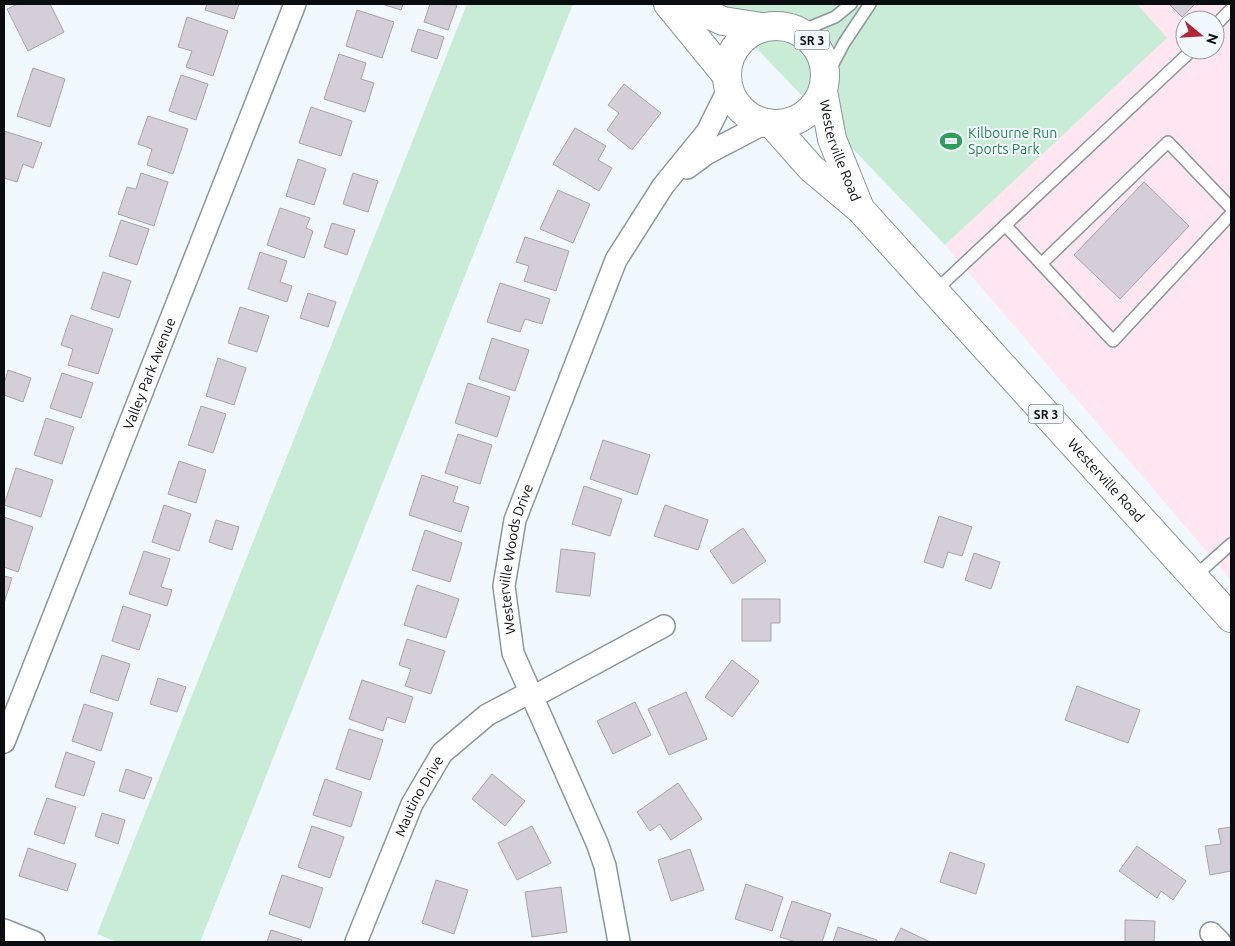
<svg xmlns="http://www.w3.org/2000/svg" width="1235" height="946" viewBox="0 0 1235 946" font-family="Ubuntu,sans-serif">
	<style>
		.industrial { fill: #ffe6f0; fill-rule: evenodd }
		.green { fill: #c8ecd6 }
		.building { fill: #d4ced9; stroke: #a8a3ae }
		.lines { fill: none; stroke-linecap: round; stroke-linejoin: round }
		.lane-casing { stroke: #8c969e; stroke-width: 14 }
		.street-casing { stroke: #8c969e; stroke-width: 24 }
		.primary-casing { stroke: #8c969e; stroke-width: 30 }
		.lane { stroke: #fff; stroke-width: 11 }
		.street { stroke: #fff; stroke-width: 21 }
		.primary { stroke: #fff; stroke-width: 28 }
		.labels { text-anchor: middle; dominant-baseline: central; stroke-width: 4; stroke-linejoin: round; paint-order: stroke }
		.shield { fill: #f2f9fe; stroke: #4f5457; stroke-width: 1 }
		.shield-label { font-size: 12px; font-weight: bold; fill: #090d10 }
		.leisure-label { font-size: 14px; fill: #27864d; stroke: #f2f9fe; text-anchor: start }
		.street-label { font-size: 14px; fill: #090d10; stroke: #f2f9fe }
	</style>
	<rect width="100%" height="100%" fill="#f2f9fe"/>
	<path class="industrial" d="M1137,4H1231V580L945,245L1167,38ZM1185,20H1215V50H1185Z"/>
	<g class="green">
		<polygon points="467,4 573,4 200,942 117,942 97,934"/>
		<polygon points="714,4 1137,4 1167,38 945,245"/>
	</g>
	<g class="building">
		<polygon points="18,4 50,4 64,32 28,51 7,9"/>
		<polygon points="207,4 239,4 234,19 205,10"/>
		<polygon points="382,4 403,4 401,10"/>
		<polygon points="430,4 457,5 448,30 424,22"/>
		<polygon points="1169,4 1195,4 1182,17"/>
		<polygon points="357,10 394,22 382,58 346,46"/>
		<polygon points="187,17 228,31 213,76 186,67 192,51 178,47"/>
		<polygon points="418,29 444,37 437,59 411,51"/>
		<polygon points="339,54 366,63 361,79 374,83 365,112 324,99"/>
		<polygon points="33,68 65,79 50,127 17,116"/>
		<polygon points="181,75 208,84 196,120 169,111"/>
		<polygon points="624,84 661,113 632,150 607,130 619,113 608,105"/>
		<polygon points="311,107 352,121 341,156 299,143"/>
		<polygon points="148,116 188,129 173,174 147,165 152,149 138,144"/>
		<polygon points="575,128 606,146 598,160 612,168 599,191 553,164"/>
		<polygon points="4,131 42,143 33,168 23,164 17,182 4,178"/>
		<polygon points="298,159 326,169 314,205 286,196"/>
		<polygon points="141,173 168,182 154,226 118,214 127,187 136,189"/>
		<polygon points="353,173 378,181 368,212 343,204"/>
		<polygon points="1144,182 1189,226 1120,299 1074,255"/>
		<polygon points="558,190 590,204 573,243 540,229"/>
		<polygon points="280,208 310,218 306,228 313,231 304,258 267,245"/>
		<polygon points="121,220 149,229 137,265 109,256"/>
		<polygon points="332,223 355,230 347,255 324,247"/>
		<polygon points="525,237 569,251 556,291 524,281 529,266 516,262"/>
		<polygon points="260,252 287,261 280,282 292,286 287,302 248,289"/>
		<polygon points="103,272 131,281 119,318 91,309"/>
		<polygon points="500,283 550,299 542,324 525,319 520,332 487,322"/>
		<polygon points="308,293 336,302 328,327 300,318"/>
		<polygon points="240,307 269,316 257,352 228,343"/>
		<polygon points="71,315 113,329 98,374 68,365 73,349 61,345"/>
		<polygon points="492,338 529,350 515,391 479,379"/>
		<polygon points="218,358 246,368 234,405 206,396"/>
		<polygon points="8,370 31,378 23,402 4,395 4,384"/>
		<polygon points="62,373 93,383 81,418 50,408"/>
		<polygon points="468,383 510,397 497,437 455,423"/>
		<polygon points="201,406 226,414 213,453 188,445"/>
		<polygon points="46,418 74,427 62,464 34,455"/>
		<polygon points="458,434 492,445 480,484 445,473"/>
		<polygon points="603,440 650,455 637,495 590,479"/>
		<polygon points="179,461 206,470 196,503 168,494"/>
		<polygon points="16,468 53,480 41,517 4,505"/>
		<polygon points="422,475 458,487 453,502 469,507 461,532 409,515"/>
		<polygon points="584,486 622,499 610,536 572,524"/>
		<polygon points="164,505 191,514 179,551 152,542"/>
		<polygon points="665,505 708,520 698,550 654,536"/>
		<polygon points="939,516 972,527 962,556 948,552 943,568 924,562"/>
		<polygon points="4,517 33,527 18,572 4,567"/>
		<polygon points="216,520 239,527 232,550 209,542"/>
		<polygon points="743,528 766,561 733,584 710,551"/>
		<polygon points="425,530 462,543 450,582 412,570"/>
		<polygon points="561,549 595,553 590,596 556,592"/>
		<polygon points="144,551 170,559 161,587 172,590 167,606 129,594"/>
		<polygon points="974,553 1000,562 991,589 965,580"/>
		<polygon points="4,576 12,578 4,603"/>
		<polygon points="417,585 459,599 446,638 404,625"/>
		<polygon points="742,599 780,599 780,623 771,623 771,641 742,641"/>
		<polygon points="123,606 151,615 139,650 112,641"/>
		<polygon points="407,639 445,651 431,694 405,686 411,669 399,665"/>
		<polygon points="102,655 130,664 118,701 90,692"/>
		<polygon points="732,660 759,681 732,717 705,697"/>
		<polygon points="158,678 186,687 177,712 150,704"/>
		<polygon points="362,680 413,697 405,723 387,717 383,731 349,719"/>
		<polygon points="1077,686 1140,710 1128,743 1065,720"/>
		<polygon points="686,692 707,739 669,755 648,709"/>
		<polygon points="635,702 651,735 613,754 597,721"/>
		<polygon points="84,704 113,713 101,751 72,741"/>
		<polygon points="349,729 383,740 370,780 336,769"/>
		<polygon points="66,752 95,762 84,796 55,787"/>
		<polygon points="126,769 152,778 144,799 119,791"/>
		<polygon points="492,774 525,801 505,826 472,799"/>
		<polygon points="325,779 362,792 351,827 313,815"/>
		<polygon points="678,783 702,819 671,840 660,824 650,831 637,812"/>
		<polygon points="47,798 76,807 64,844 34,834"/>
		<polygon points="102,813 125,820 118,844 95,836"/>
		<polygon points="312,826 344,837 330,878 298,867"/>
		<polygon points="532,826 551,863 517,880 498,843"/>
		<polygon points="1231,827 1231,871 1210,875 1205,846 1221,844 1218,829"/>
		<polygon points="1137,846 1186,881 1173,900 1161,891 1157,898 1119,871"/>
		<polygon points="28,848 76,864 67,891 19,876"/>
		<polygon points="690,849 704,890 671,901 658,860"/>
		<polygon points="950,852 985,864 976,894 940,882"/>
		<polygon points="282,875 323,888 310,928 269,914"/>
		<polygon points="436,880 468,890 454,934 422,923"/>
		<polygon points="746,884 783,897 772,931 735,919"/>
		<polygon points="561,887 567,932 532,937 525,892"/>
		<polygon points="792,901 831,914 822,942 796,942 780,937"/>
		<polygon points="1125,920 1155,921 1154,942 1125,942"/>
		<polygon points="838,927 877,940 877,942 833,942"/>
		<polygon points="901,928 930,942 894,942"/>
		<polygon points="271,930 302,940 301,942 267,942"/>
	</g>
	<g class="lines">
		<g class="lane-casing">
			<g id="lane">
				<polyline points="1215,26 1231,9"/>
				<polyline points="801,31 835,17 851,4"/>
				<polyline points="826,77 844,43 870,4"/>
				<polyline points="1005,225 1113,341 1231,214"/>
				<polyline points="1041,264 1168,142 1231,208"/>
				<polyline points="935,291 1192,50"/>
				<polyline points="1194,577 1231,544"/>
			</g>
		</g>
		<g class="street-casing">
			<g id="street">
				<polyline points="687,168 706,154 765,123"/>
				<path id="s1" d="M4,742L295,4"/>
				<polyline points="4,930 34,942"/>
				<polyline points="1211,933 1220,942"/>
				<path id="s2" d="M356,942L412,804L442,753L487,715L521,697L540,693L664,626"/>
				<path id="s3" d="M619,942L605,866L597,843L513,653L504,586L515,520L616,260L663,186L707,132L729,88"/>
			</g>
		</g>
		<g class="primary-casing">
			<g id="primary">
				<polyline points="668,4 727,76"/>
				<polyline points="685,4 723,21 762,27"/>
				<circle cx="776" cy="75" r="49"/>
				<path id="s4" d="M823,91L832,139L859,206"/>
				<path id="s5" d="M772,124L811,168L861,210L1231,618"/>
			</g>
		</g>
		<use href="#lane" class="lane"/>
		<use href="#street" class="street"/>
		<use href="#primary" class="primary"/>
	</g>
	<defs>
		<g id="stadium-bare" transform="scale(1.725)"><path d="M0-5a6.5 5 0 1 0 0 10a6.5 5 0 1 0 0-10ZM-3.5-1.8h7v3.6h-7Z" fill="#2e9e5b" stroke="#f2f9fe" stroke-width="2.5" paint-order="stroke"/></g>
	</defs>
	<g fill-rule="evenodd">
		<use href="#stadium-bare" x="951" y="141"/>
	</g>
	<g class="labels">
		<g class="shield">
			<rect x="794.5" y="30.5" width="35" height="19" rx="4"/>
			<rect x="1028.5" y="404.5" width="35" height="19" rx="4"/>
		</g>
		<g class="shield-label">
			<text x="812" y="40">SR 3</text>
			<text x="1046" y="414">SR 3</text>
		</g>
		<g class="leisure-label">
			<text x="968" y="133">Kilbourne Run<tspan x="968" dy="16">Sports Park</tspan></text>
		</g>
		<g class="street-label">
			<text stroke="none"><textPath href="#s4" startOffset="62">Westerville Road</textPath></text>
			<text stroke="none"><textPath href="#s1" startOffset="396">Valley Park Avenue</textPath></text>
			<text stroke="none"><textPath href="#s5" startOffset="489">Westerville Road</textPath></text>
			<text stroke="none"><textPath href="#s3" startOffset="405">Westerville Woods Drive</textPath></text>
			<text stroke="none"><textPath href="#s2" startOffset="159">Mautino Drive</textPath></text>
		</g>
	</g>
	<rect width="1235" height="946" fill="none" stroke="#090d10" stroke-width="10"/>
	<g transform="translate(1200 35) rotate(108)"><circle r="24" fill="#f2f9fe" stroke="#959b9f"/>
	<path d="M0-4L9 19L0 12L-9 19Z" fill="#b52435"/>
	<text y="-8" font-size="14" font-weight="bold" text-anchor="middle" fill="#090d10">N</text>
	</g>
</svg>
